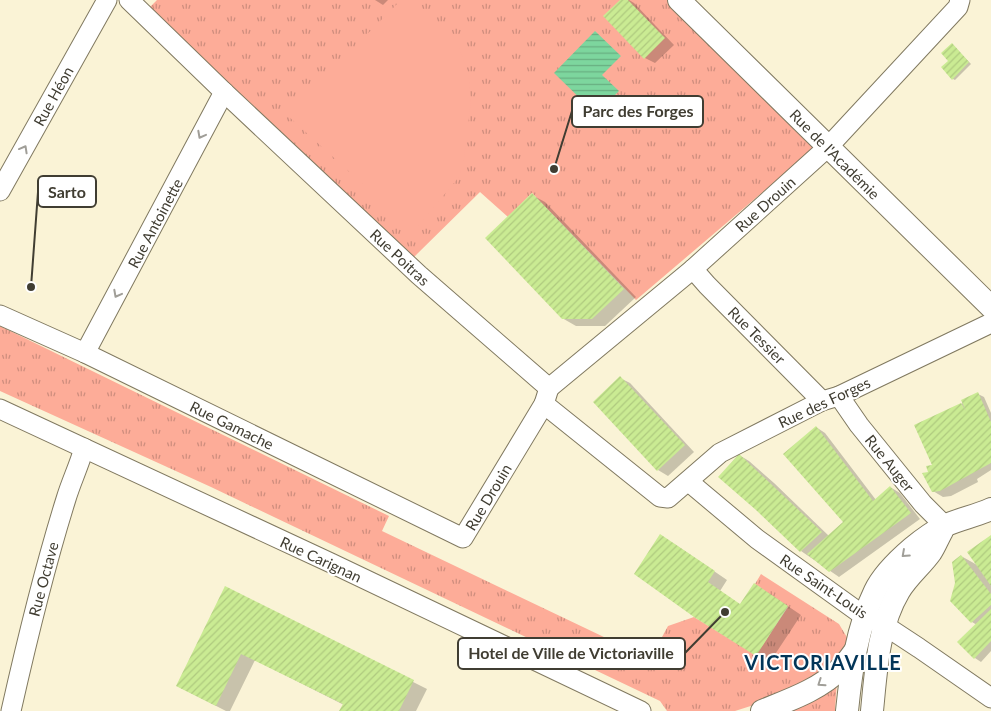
<svg xmlns="http://www.w3.org/2000/svg" width="991" height="711" viewBox="0 0 991 711" font-family="Lato,sans-serif">
	<style>
		.grass { fill: url(#grass-tufts) }
		.garden { fill: #fdac98 }
		.water { fill: url(#water-rules) }
		.shadow { fill: #0003 }
		.building { fill: url(#building-hatch) }
		.lines { fill: none; stroke-linecap: round; stroke-linejoin: round }
		.minor-casing { stroke: #807960; stroke-width: 21 }
		.tertiary-casing { stroke: #807960; stroke-width: 24 }
		.minor { stroke: #fff; stroke-width: 19 }
		.tertiary { stroke: #fff; stroke-width: 22 }
		.oneway { stroke: #a09e98 }
		.labels { text-anchor: middle; dominant-baseline: central; stroke-width: 4; stroke-linejoin: round; paint-order: stroke }
		.street-label { font-size: 15px; fill: #403d32; stroke: #fff }
		.district-label { font-size: 20px; font-weight: bold; letter-spacing: 1px; fill: #023558; stroke: #fff }
		.leader { fill: none; stroke: #403d32; stroke-width: 2 }
		.callout-dot { fill: #403d32; stroke: #fff; stroke-width: 2 }
		.callout { fill: #fff; stroke: #403d32; stroke-width: 2 }
		.callout-label { font-size: 16px; text-anchor: middle; font-weight: bold; fill: #403d32 }
	</style>
	<defs>
		<pattern id="grass-tufts" width="24" height="20" patternUnits="userSpaceOnUse" patternTransform="scale(1.25)"><rect width="24" height="20" fill="#fdac98"/><path d="M3 7l-1-3M5 7V3M7 7l1-3M15 17l-1-3M17 17v-4M19 17l1-3" fill="none" stroke="#ce8d7d"/></pattern>
		<pattern id="water-rules" width="6" height="5" patternUnits="userSpaceOnUse" patternTransform="scale(1.25)"><rect width="6" height="5" fill="#7dd69e"/><path d="M0 2.5h6" fill="none" stroke="#68af81"/></pattern>
		<pattern id="building-hatch" width="6" height="6" patternUnits="userSpaceOnUse" patternTransform="scale(1.25)"><rect width="6" height="6" fill="#caeb93"/><path d="M-1 1l2-2M0 6l6-6M5 7l2-2" fill="none" stroke="#afca7f"/></pattern>
	</defs>
	<rect width="100%" height="100%" fill="#faf3d6"/>
	<g class="grass">
		<polygon points="157,0 671,0 817,146 636,300 532,193 508,217 480,192 414,257 146,11"/>
		<polygon points="0,326 389,516 382,531 650,659 668,626 694,617 756,655 788,607 755,584 761,574 839,624 848,639 840,654 826,672 773,699 735,711 667,711 660,701 211,487 0,391"/>
		<polygon points="837,679 835,711 777,711"/>
	</g>
	<polygon class="garden" points="401,0 405,0 459,48 468,72 471,101 464,158 459,177 414,231 287,115"/>
	<polygon class="water" points="595,31 621,56 602,75 619,91 596,114 554,73"/>
	<g class="shadow">
		<polygon points="375,0 388,0 383,5"/>
		<polygon points="621,0 629,0 634,3 674,45 655,63 645,58"/>
		<polygon points="952,44 971,64 955,80 953,79 950,61"/>
		<polygon points="532,195 545,202 636,297 605,326 576,326 562,318"/>
		<polygon points="620,378 630,383 694,452 668,476 658,470 595,402"/>
		<polygon points="978,394 984,397 991,413 991,470 977,479 978,482 951,496 943,497 933,491 930,473 933,466 939,415 963,403"/>
		<polygon points="816,427 825,433 876,500 890,487 900,493 920,519 839,577 801,551 757,509 739,455 749,461 774,483 829,536 844,522"/>
		<polygon points="991,537 991,651 981,662 975,658 959,642 977,625 972,622 961,556 979,566"/>
		<polygon points="673,543 727,580 720,591 740,605 767,592 801,615 770,662 757,654"/>
		<polygon points="226,588 427,689 416,711 341,711 344,705 255,660 230,711 226,711 177,686"/>
	</g>
	<g class="building">
		<polygon points="620,0 628,0 665,38 644,59 603,16"/>
		<polygon points="952,43 969,62 952,80 941,67 948,61 941,53"/>
		<polygon points="532,193 624,289 592,319 562,319 485,238"/>
		<polygon points="620,376 685,445 657,471 593,402"/>
		<polygon points="978,392 991,422 991,463 940,491 932,492 922,473 928,472 926,466 932,465 914,425 961,403 966,411 961,400"/>
		<polygon points="816,426 873,501 890,486 911,513 829,572 807,554 843,522 783,454"/>
		<polygon points="739,454 822,532 800,552 756,510 718,477"/>
		<polygon points="660,534 715,571 708,582 740,604 754,583 788,606 756,656 694,617 634,574"/>
		<polygon points="991,535 991,586 967,552"/>
		<polygon points="961,555 991,594 991,605 971,623 950,601 955,583 952,562"/>
		<polygon points="225,586 414,680 399,711 339,711 343,704 241,654 216,706 176,686"/>
		<polygon points="991,609 991,641 974,659 957,642"/>
	</g>
	<g class="lines">
		<g class="minor-casing">
			<g id="minor">
				<polyline points="129,0 224,92 419,275 549,388 544,404 660,497 668,498 720,453 822,401 839,396 991,323"/>
				<polyline points="0,191 107,0"/>
				<polyline points="693,269 707,285 822,401"/>
				<polyline points="0,315 85,353 463,538 544,404"/>
				<polyline points="85,353 224,92"/>
				<polyline points="549,388 693,269 828,147 958,7 960,0"/>
				<polyline points="839,396 859,425 923,504 945,526"/>
				<polyline points="0,409 331,563 641,711"/>
				<polyline points="689,482 757,539 857,611 884,625 919,648 991,698"/>
				<path d="M11,711C27,640 44,569 66,499C71,482 79,466 84,448"/>
			</g>
		</g>
		<g class="tertiary-casing">
			<g id="tertiary">
				<polyline points="679,0 991,307"/>
				<path d="M762,711C789,700 819,690 840,669C846,663 851,657 855,651"/>
				<path d="M847,711C851,671 857,628 875,591C883,574 898,560 912,548C922,540 933,532 944,526C959,519 976,516 991,509"/>
				<path d="M872,711C876,671 878,626 899,591C908,576 921,566 931,552C935,546 938,538 942,531"/>
			</g>
		</g>
		<use href="#minor" class="minor"/>
		<use href="#tertiary" class="tertiary"/>
	</g>
	<defs><path id="oneway-chevron" d="M-2-3.5L2.5 0L-2 3.5" fill="none" stroke-width="1.6" stroke-linecap="round" stroke-linejoin="round" transform="scale(1.25)"/></defs>
	<g class="oneway">
		<use href="#oneway-chevron" transform="translate(201 135) rotate(118)"/>
		<use href="#oneway-chevron" transform="translate(24 149) rotate(-61)"/>
		<use href="#oneway-chevron" transform="translate(117 294) rotate(118)"/>
		<use href="#oneway-chevron" transform="translate(905 554) rotate(138)"/>
		<use href="#oneway-chevron" transform="translate(821 683) rotate(146)"/>
	</g>
	<g class="labels">
		<g class="street-label">
			<text transform="translate(53 96) rotate(-61)">Rue Héon</text>
			<text transform="translate(835 154) rotate(45)">Rue de l'Académie</text>
			<text transform="translate(765 204) rotate(-42)">Rue Drouin</text>
			<text transform="translate(155 223) rotate(-62)">Rue Antoinette</text>
			<text transform="translate(400 257) rotate(43)">Rue Poitras</text>
			<text transform="translate(757 335) rotate(45)">Rue Tessier</text>
			<text transform="translate(824 402) rotate(-25)">Rue des Forges</text>
			<text transform="translate(232 425) rotate(26)">Rue Gamache</text>
			<text transform="translate(890 463) rotate(51)">Rue Auger</text>
			<text transform="translate(488 497) rotate(-59)">Rue Drouin</text>
			<text transform="translate(321 559) rotate(25)">Rue Carignan</text>
			<text transform="translate(43 579) rotate(-75)">Rue Octave</text>
			<text transform="translate(824 586) rotate(34)">Rue Saint-Louis</text>
		</g>
		<g class="district-label">
			<text x="823" y="662">VICTORIAVILLE</text>
		</g>
	</g>
	<path class="leader" d="M554 169L572 111M31 287L38 192M725 612L685 653"/>
	<g class="callout-dot">
		<circle cx="554" cy="169" r="5"/>
		<circle cx="31" cy="287" r="5"/>
		<circle cx="725" cy="612" r="5"/>
	</g>
	<g class="callout">
		<rect x="572" y="96" width="131" height="31" rx="5"/>
		<rect x="38" y="176" width="58" height="31" rx="5"/>
		<rect x="458" y="638" width="227" height="31" rx="5"/>
	</g>
	<g class="callout-label">
		<text x="638" y="117">Parc des Forges</text>
		<text x="67" y="198">Sarto</text>
		<text x="571" y="659">Hotel de Ville de Victoriaville</text>
	</g>
</svg>
